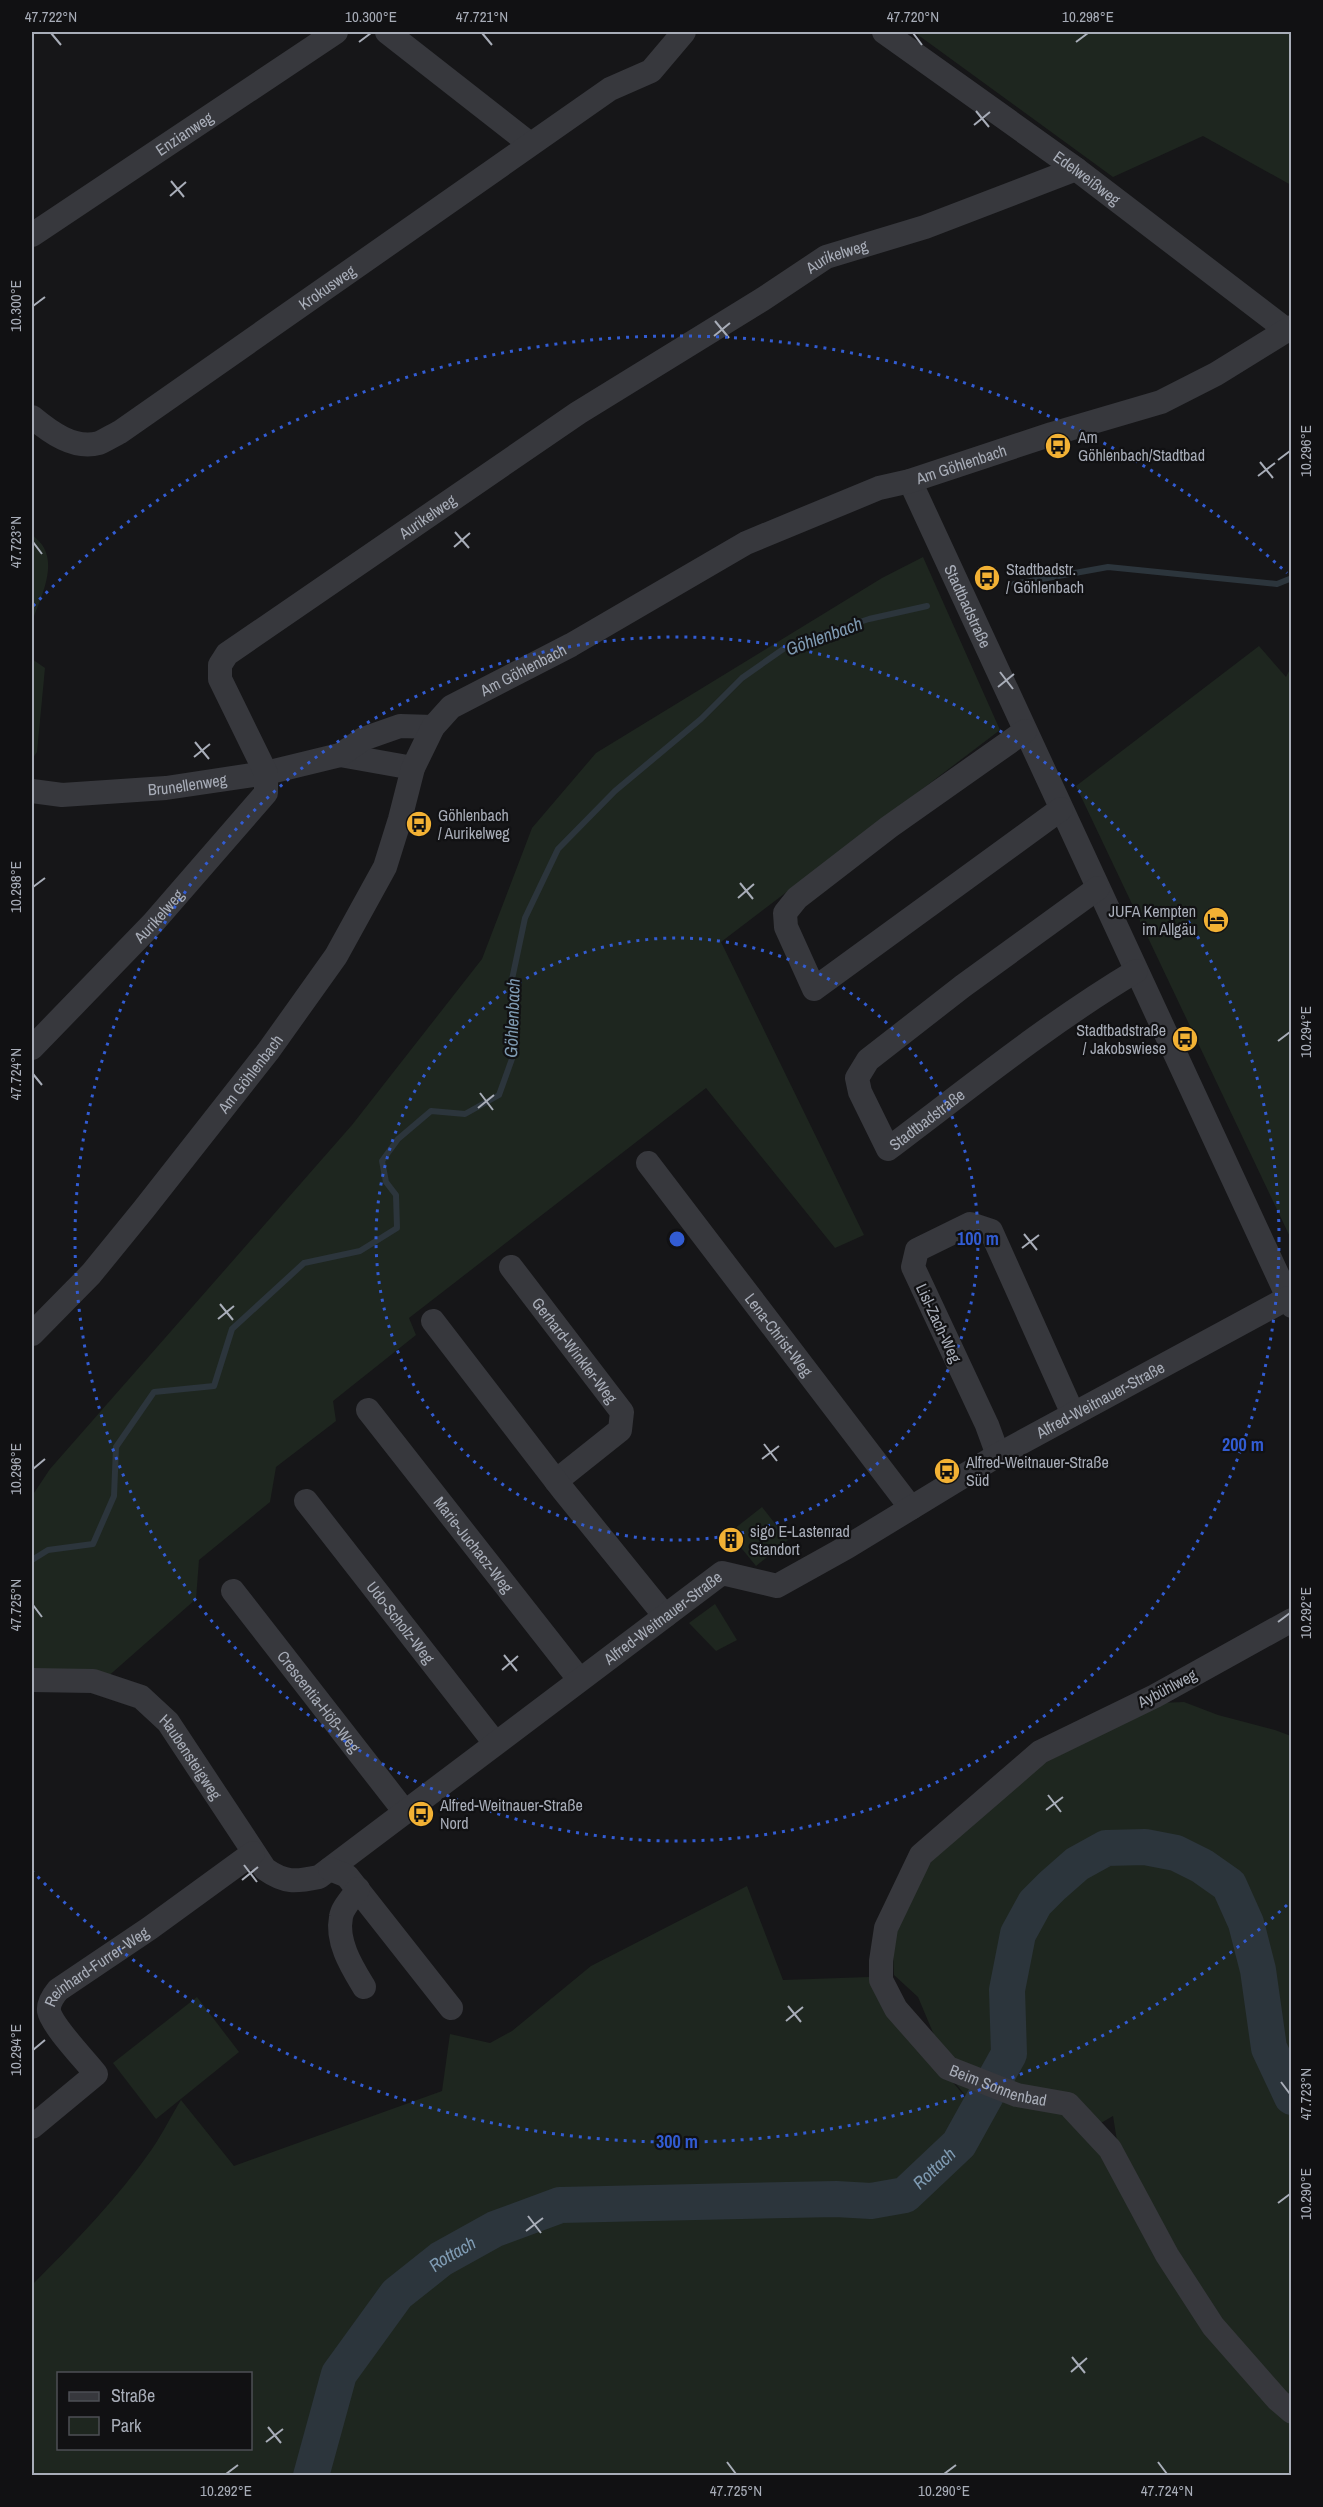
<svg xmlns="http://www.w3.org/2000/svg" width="1323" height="2507" viewBox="0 0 1323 2507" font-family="'Archivo Narrow',sans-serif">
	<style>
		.green { fill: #1e261f; fill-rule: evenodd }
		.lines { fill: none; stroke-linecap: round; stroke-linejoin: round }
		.stream { stroke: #2c353c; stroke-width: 6 }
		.river { stroke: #2c353c; stroke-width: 36 }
		.minor { stroke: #37383d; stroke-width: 24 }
		.ticks { fill: none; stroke: #a8adb8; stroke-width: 2 }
		.ring { fill: none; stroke: #325cd3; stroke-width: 3; stroke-dasharray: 3 6 }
		.labels { text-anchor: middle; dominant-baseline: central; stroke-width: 4.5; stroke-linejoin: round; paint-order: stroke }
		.street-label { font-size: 16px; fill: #a8adb8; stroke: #111113 }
		.poi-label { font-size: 16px; fill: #a8adb8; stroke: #111113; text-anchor: start }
		.water-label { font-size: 18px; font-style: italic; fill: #7f9bb3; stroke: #111113 }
		.centre { fill: #325cd3; stroke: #111113; stroke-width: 3 }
		.ring-label { font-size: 18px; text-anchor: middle; font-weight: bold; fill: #325cd3; stroke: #111113; stroke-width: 4.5; stroke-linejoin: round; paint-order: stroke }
		.neatline { fill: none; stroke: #a8adb8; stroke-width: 2 }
		.ticks-label { font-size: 15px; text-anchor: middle; fill: #a8adb8 }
	</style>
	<rect width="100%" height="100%" fill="#161618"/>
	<g class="green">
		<polygon points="914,32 1291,32 1291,185 1203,136 1113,177"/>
		<path d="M32,534C35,538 42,543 44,548C56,570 39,601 32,622Z"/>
		<polygon points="923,557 1000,730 721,942 864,1235 835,1248 706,1088 409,1318 416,1335 333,1401 336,1421 276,1467 270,1502 199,1560 196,1599 105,1679 32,1675 32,1496 50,1469 352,1125 482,959 532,828 596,753 882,578"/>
		<polygon points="1259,646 1286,677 1291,667 1291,1239 1076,786"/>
		<polygon points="32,659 45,668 37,752 32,759"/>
		<polygon points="762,1507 788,1540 756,1566 729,1533"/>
		<polygon points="715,1604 737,1640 716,1651 689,1623"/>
		<path d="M1184,1702L1218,1715L1275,1730L1291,1736V2398L1220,2321L1174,2251L1118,2147L1113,2116L1087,2131C1123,2169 1141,2223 1167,2268C1195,2320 1248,2378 1291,2419V2475L32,2476V2285C74,2243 118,2198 152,2149C163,2133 171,2116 181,2100L234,2166L442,2091L450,2034L490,2043L512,2031L591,1966L747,1886L783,1980L869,1977L877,1983L937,2064L987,2122L948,2074V2068L918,1997L894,1975L892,1932L935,1855L986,1798L1043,1764L1158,1703ZM58,2374H250V2448H58Z"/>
		<polygon points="197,1997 239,2052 156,2119 113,2063"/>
	</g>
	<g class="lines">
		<g class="stream">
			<polyline points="1014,584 1108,567 1277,584 1292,578"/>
			<polyline points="32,1560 48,1550 93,1544 114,1496 116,1447 154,1392 214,1386 232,1329 304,1263 360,1251 397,1228 396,1195 386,1182 382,1161 398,1139 431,1111 465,1114 499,1095 513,1056 511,984 525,918 558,849 615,791 701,719 742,678 789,645 869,619 927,606"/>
		</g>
		<path class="river" id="s1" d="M311,2476L339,2374L397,2294L441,2259L495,2229L560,2205L836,2199L871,2201L905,2195L959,2144L1009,2054L1007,1990L1018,1934L1035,1903L1052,1886L1077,1864L1106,1848L1145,1847L1176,1853L1202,1866L1229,1885L1246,1923L1258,1970L1269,2048L1292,2097"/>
		<g class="minor">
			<polyline points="387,32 530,144"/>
			<path id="s2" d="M884,32L1076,169L1288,331"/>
			<path id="s3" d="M32,235L336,32"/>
			<path id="s4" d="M32,417C50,432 74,450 99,443C106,440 114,435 120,432L610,89L651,71L684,32"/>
			<path id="s5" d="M910,481L1292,1306"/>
			<polyline points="1025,731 889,827 797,898 785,913 786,927 814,989 1061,809"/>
			<polyline points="340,755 413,768"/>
			<path id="s6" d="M32,791L62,795L166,788L266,773L340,755L363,739L400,726L433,727"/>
			<path id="s7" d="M1098,888L963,986L868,1060L857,1078L860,1092L888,1149C969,1088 1049,1023 1136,971"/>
			<path id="s8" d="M32,1048L153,923L266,793V773L220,679V665L227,654L578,413L763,299L826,257L925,227L1076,169"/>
			<path id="s9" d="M648,1163L911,1508"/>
			<path id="s10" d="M511,1267L622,1412L620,1430L556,1481"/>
			<polyline points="433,1321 563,1490 665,1616"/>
			<path id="s11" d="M32,1334L91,1274L144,1209L269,1050L336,956L385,867L400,819L413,768L433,727L451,707L571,645L746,543L879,488L910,481L1052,434L1161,402L1216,374L1292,327"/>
			<path id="s12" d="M368,1410L579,1679"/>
			<polyline points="998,1455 987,1425 913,1267 917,1250 970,1224 991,1231 1073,1414"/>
			<path id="s13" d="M306,1501L495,1743"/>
			<path id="s14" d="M233,1591L405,1812"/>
			<path id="s15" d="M1292,1620L1155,1696L1040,1752L921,1855L886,1928L881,1961V1980L896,2009L948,2068L1017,2095L1068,2104L1110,2149L1167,2255L1213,2326L1278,2400L1292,2412"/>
			<path id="s16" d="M32,1680L93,1681L141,1697L168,1722L265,1869C285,1883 295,1882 319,1877L722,1573L777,1586L847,1547L998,1455L1288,1298"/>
			<polyline points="330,1869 347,1876 451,2008"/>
			<path d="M358,1889C353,1897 342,1908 341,1917C336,1942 352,1967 364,1987"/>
			<path id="s17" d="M32,2127L96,2074C86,2061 52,2026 49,2011C48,2003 53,1996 58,1990L150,1928L253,1853"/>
		</g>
	</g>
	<path class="ticks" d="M51,33L61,45M482,33L492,45M913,33L922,45M359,42L371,33M1076,42L1088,33M976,111L989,127M974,125L990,112M171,181L184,197M170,196L186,182M33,306L45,297M715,321L729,338M714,336L730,323M1278,460L1290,451M1260,462L1273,478M1258,476L1275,463M455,532L469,548M33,542L42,554M454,547L470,533M1000,672L1013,689M998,687L1014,674M195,742L209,759M194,757L210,744M740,883L753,899M33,887L45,878M738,898L754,884M1278,1041L1290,1032M33,1074L42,1085M480,1093L493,1110M478,1108L494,1095M1024,1234L1037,1250M1022,1248L1039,1235M220,1304L233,1320M218,1319L234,1306M764,1444L777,1461M762,1459L779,1446M33,1469L45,1459M33,1605L42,1617M1278,1622L1290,1613M504,1655L517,1671M502,1670L518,1656M1048,1795L1061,1812M1046,1810L1063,1797M244,1865L257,1882M242,1880L258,1867M788,2006L801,2022M786,2021L803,2007M33,2050L45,2040M1281,2082L1290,2094M1278,2203L1290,2194M528,2216L541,2233M526,2231L543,2218M1072,2357L1085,2373M1071,2372L1087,2358M268,2427L281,2443M266,2442L283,2429M727,2462L736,2474M1158,2462L1167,2474M226,2474L238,2465M944,2474L956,2465"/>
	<g class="ring">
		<circle cx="677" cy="1239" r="301"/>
		<circle cx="677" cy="1239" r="602"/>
		<path d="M1287 1905A903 903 0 0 1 33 1872M33 606A903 903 0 0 1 1287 573"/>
	</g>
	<defs>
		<g id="bus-disc" transform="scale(1.35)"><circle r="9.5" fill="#f2b134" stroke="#111113"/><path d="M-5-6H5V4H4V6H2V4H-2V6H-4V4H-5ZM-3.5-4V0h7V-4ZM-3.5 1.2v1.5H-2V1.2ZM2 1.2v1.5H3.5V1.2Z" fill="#111"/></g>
		<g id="hotel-disc" transform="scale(1.35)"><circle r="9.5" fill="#f2b134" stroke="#111113"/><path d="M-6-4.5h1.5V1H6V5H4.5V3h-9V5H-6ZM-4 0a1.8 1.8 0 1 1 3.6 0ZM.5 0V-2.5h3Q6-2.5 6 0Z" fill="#111"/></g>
		<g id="building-disc" transform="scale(1.35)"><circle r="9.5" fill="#f2b134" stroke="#111113"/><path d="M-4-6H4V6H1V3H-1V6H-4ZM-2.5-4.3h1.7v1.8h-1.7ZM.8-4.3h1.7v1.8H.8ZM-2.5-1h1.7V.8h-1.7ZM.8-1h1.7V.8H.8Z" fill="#111"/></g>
	</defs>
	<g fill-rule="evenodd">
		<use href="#bus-disc" x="1058" y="446"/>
		<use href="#bus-disc" x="987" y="578"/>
		<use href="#bus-disc" x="419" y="824"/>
		<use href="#hotel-disc" x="1216" y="920"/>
		<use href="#bus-disc" x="1185" y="1039"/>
		<use href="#bus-disc" x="947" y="1471"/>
		<use href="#building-disc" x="731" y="1540"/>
		<use href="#bus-disc" x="421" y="1814"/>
	</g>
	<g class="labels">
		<g class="street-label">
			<text stroke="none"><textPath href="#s3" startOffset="183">Enzianweg</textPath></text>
			<text stroke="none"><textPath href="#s2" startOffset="250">Edelweißweg</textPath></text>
			<text stroke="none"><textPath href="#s8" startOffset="1227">Aurikelweg</textPath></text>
			<text stroke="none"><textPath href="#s4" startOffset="351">Krokusweg</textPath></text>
			<text stroke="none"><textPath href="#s11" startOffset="1330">Am Göhlenbach</textPath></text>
			<text stroke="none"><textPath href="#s8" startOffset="741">Aurikelweg</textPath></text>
			<text stroke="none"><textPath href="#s5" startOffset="138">Stadtbadstraße</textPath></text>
			<text stroke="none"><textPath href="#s11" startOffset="844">Am Göhlenbach</textPath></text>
			<text stroke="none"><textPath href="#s6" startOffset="156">Brunellenweg</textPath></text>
			<text stroke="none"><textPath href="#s8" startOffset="183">Aurikelweg</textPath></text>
			<text stroke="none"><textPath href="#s11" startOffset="340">Am Göhlenbach</textPath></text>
			<text stroke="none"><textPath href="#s7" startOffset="435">Stadtbadstraße</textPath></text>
			<text transform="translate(939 1323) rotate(65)">Lisl-Zach-Weg</text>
			<text stroke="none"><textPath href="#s9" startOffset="216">Lena-Christ-Weg</textPath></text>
			<text stroke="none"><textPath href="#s10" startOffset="105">Gerhard-Winkler-Weg</textPath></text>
			<text stroke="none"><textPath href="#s16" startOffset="1316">Alfred-Weitnauer-Straße</textPath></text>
			<text stroke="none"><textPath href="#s12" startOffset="171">Marie-Juchacz-Weg</textPath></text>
			<text stroke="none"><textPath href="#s16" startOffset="812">Alfred-Weitnauer-Straße</textPath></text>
			<text stroke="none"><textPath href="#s13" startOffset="154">Udo-Scholz-Weg</textPath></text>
			<text transform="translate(1167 1688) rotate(-28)">Aybühlweg</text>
			<text stroke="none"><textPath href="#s14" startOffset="140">Crescentia-Höß-Weg</textPath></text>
			<text stroke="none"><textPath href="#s16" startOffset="190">Haubensteigweg</textPath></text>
			<text stroke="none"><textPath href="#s17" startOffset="230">Reinhard-Furrer-Weg</textPath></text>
			<text stroke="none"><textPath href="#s15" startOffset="740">Beim Sonnenbad</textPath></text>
		</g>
		<g class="poi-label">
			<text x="1078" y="437">Am<tspan x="1078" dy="18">Göhlenbach/Stadtbad</tspan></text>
			<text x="1006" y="569">Stadtbadstr.<tspan x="1006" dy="18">/ Göhlenbach</tspan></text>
			<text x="438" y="815">Göhlenbach<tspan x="438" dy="18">/ Aurikelweg</tspan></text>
			<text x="1196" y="911" text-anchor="end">JUFA Kempten<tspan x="1196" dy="18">im Allgäu</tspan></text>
			<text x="1166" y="1030" text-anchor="end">Stadtbadstraße<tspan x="1166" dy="18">/ Jakobswiese</tspan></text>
			<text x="966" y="1462">Alfred-Weitnauer-Straße<tspan x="966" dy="18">Süd</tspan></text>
			<text x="750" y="1531">sigo E-Lastenrad<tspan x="750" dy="18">Standort</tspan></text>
			<text x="440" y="1805">Alfred-Weitnauer-Straße<tspan x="440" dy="18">Nord</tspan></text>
		</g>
		<g class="water-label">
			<text transform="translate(824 636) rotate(-20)">Göhlenbach</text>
			<text transform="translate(512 1018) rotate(-88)">Göhlenbach</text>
			<text stroke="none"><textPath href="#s1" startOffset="777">Rottach</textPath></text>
			<text stroke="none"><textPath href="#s1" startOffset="273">Rottach</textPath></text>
		</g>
	</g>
	<circle cx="677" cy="1239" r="9" class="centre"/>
	<g class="ring-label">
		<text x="978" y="1245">100 m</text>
		<text x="1243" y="1451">200 m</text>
		<text x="677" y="2148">300 m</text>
	</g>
	<rect width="1323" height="2507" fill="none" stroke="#111113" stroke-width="66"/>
	<rect x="57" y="2372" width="195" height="78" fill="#111113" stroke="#4d4f55" stroke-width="1.5"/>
	<rect x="69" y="2392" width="30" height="9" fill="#37383d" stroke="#4d4f55" stroke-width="1.5"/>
	<text x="111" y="2402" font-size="18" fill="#a8adb8">Straße</text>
	<rect x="69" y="2417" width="30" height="18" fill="#1e261f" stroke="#4d4f55" stroke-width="1.5"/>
	<text x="111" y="2432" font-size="18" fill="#a8adb8">Park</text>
	<rect x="33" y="33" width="1257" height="2441" class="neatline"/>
	<g class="ticks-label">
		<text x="51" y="22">47.722°N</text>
		<text x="371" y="22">10.300°E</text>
		<text x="482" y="22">47.721°N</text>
		<text x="913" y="22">47.720°N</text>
		<text x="1088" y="22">10.298°E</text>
		<text transform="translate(16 306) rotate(-90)" y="5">10.300°E</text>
		<text transform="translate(1306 451) rotate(-90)" y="5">10.296°E</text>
		<text transform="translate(16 542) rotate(-90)" y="5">47.723°N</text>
		<text transform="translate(16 887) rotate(-90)" y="5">10.298°E</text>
		<text transform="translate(1306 1032) rotate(-90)" y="5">10.294°E</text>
		<text transform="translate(16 1074) rotate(-90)" y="5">47.724°N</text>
		<text transform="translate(16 1469) rotate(-90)" y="5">10.296°E</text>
		<text transform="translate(16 1605) rotate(-90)" y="5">47.725°N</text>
		<text transform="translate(1306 1613) rotate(-90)" y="5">10.292°E</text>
		<text transform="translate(16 2050) rotate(-90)" y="5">10.294°E</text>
		<text transform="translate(1306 2094) rotate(-90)" y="5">47.723°N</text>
		<text transform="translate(1306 2194) rotate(-90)" y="5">10.290°E</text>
		<text x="226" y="2496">10.292°E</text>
		<text x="736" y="2496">47.725°N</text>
		<text x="944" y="2496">10.290°E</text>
		<text x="1167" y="2496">47.724°N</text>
	</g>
</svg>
